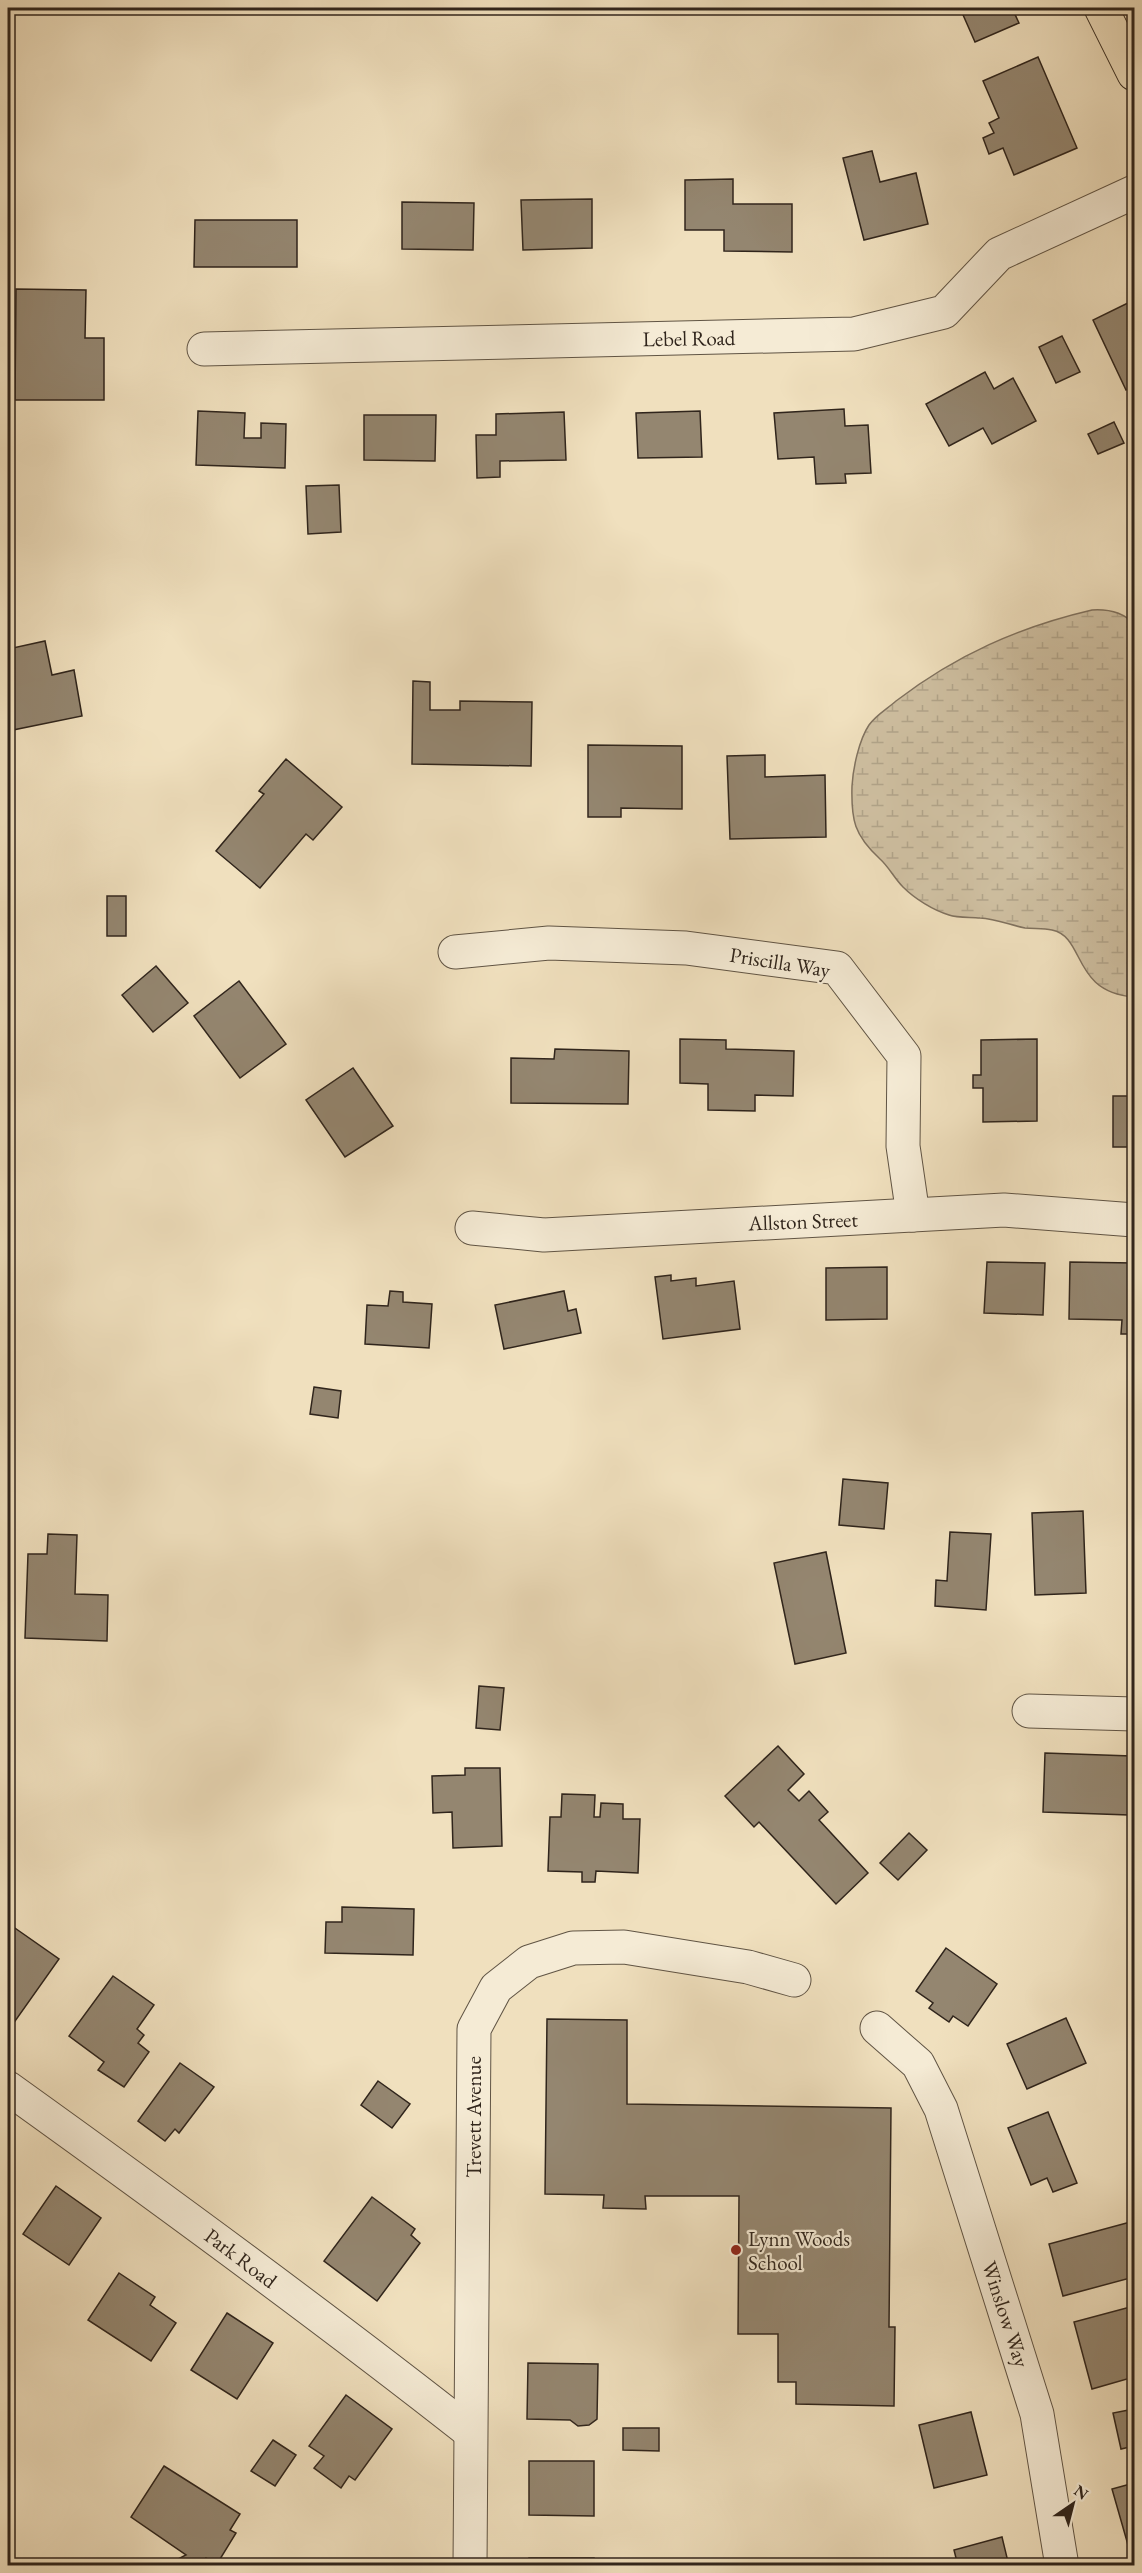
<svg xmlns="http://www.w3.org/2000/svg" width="1142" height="2573" viewBox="0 0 1142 2573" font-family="'EB Garamond',serif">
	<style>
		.wetland { fill: url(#wetland-marsh); stroke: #80725f; stroke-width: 1.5 }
		.building { fill: #948670; stroke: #30251c; stroke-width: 1.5 }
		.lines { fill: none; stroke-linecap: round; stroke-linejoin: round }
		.street-casing { stroke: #605444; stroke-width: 35 }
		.primary-casing { stroke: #30251c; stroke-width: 35 }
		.street { stroke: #f5ebd5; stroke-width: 33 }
		.primary { stroke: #f0e0be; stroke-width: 33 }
		.poi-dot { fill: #8f2418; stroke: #f5ebd5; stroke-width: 2 }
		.labels { text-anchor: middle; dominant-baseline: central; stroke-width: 4.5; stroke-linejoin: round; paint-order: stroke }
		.street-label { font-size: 21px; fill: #30251c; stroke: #f5ebd5 }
		.poi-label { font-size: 21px; fill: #30251c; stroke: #f5ebd5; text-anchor: start }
	</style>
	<defs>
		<pattern id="wetland-marsh" width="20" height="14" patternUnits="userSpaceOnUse" patternTransform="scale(1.5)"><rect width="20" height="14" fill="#cfc0a2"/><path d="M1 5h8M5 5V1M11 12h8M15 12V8" fill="none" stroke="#b2a58b"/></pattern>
	</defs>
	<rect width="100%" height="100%" fill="#f0e0be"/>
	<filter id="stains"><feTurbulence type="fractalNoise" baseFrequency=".00333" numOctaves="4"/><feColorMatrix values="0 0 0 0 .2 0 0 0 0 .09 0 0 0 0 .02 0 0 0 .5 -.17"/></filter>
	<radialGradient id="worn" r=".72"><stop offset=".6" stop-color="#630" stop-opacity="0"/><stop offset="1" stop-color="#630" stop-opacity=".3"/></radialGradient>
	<path class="wetland" d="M1092,610C1108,609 1123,612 1134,624V997C1071,992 1086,937 1052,930C1043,928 1034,929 1025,928C1010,925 996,919 980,918C970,917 958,918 949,915C933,910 915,899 903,887C894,878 889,867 880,859C854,835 851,820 852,786C853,768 859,740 869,725C876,715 887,709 896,701C956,655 1019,627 1092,610Z"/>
	<g class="building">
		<polygon points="960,8 1012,8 1019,23 975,42"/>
		<polygon points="1038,57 1077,148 1014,175 1003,148 989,154 983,138 994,133 989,123 999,118 983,81"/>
		<polygon points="872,151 880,182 916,173 928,224 864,240 843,158"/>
		<polygon points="733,179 733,204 792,204 792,252 724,251 724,230 685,230 685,180"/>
		<polygon points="592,199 592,248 523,250 521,200"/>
		<polygon points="402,202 474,203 473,250 402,249"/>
		<polygon points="195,220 297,220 297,267 194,267"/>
		<polygon points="16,289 86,290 85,338 104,338 104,400 15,400"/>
		<polygon points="1134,300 1134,386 1126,390 1093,320"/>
		<polygon points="1062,336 1080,372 1056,383 1039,347"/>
		<polygon points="985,372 994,389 1013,378 1036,421 992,444 983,428 949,446 926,404"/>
		<polygon points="844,409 845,426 868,425 871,473 845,474 846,483 816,484 814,457 778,459 774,413"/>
		<polygon points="198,411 245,413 244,438 261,438 261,423 286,424 285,468 196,465"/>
		<polygon points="700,411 702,457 638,458 636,413"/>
		<polygon points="564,412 566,460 500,461 500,477 477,478 476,435 496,435 496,414"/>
		<polygon points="364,415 436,415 435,461 364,460"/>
		<polygon points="1114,422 1124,443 1098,454 1088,434"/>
		<polygon points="339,485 341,532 308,534 306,486"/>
		<polygon points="45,641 52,675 74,670 82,716 8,731 8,649"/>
		<polygon points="413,681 430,682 430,710 460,710 460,701 532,702 531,766 412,764"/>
		<polygon points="588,745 682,746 682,809 621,808 621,817 588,817"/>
		<polygon points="765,755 765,777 825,775 826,837 730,839 727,756"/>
		<polygon points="286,759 342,807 313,840 306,834 260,888 216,851 264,794 259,791"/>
		<rect x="107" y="896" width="19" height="40"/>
		<polygon points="156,966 188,1003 153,1032 122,995"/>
		<polygon points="239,981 286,1044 240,1078 194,1016"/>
		<polygon points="680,1039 726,1040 726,1049 794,1051 793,1096 755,1095 755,1111 708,1110 708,1084 680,1083"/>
		<polygon points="1037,1039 1037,1121 983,1122 983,1088 973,1088 973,1075 981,1075 981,1040"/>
		<polygon points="555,1049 629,1051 628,1104 511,1103 511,1058 554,1059"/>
		<polygon points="353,1068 393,1126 345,1157 306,1100"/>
		<rect x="1113" y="1096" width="21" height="51"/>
		<polygon points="987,1262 1045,1263 1043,1315 984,1313"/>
		<polygon points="1070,1262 1134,1263 1134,1334 1121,1334 1122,1320 1069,1319"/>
		<polygon points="887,1267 887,1319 826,1320 826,1268"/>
		<polygon points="671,1275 671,1281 696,1278 696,1286 734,1281 740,1329 663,1339 655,1277"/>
		<polygon points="390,1291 403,1292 403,1302 432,1304 429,1348 365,1344 367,1305 388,1306"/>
		<polygon points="564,1291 568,1311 576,1309 581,1333 504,1349 495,1305"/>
		<polygon points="314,1387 341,1391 338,1418 310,1414"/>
		<polygon points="843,1479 888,1483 884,1529 839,1525"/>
		<polygon points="1083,1511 1086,1593 1035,1595 1032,1513"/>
		<polygon points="950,1532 991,1534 986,1610 935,1606 936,1580 947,1581"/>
		<polygon points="48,1534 77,1535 75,1594 108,1595 107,1641 25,1638 28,1554 47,1554"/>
		<polygon points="826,1552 846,1653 795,1664 774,1563"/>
		<polygon points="479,1686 504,1688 500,1730 476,1728"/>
		<polygon points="778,1746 804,1774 788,1790 799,1801 809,1791 828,1812 819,1820 868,1873 836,1904 759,1822 754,1827 725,1796"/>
		<polygon points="1045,1753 1131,1756 1131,1771 1134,1771 1134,1829 1129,1829 1129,1815 1043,1812"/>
		<polygon points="465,1768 500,1768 502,1846 453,1848 452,1812 433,1813 432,1776 465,1775"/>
		<polygon points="562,1794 595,1795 594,1817 600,1817 601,1803 623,1804 623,1819 640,1819 638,1873 596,1871 595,1882 582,1882 582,1872 548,1871 550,1817 561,1817"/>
		<polygon points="909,1833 927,1850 898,1880 880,1863"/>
		<polygon points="342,1907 414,1909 413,1955 325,1953 326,1922 342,1922"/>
		<polygon points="12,1926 59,1959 13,2024 8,2020 8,1933"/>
		<polygon points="946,1948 997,1984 968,2026 953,2016 949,2022 929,2008 933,2003 916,1991"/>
		<polygon points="113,1976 154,2005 137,2029 144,2035 138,2043 149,2052 124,2087 98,2070 104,2062 69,2036"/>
		<polygon points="1066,2018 1086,2063 1027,2089 1007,2044"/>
		<polygon points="547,2019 627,2020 627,2104 891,2108 889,2327 895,2327 894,2406 796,2404 796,2382 778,2382 778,2334 738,2334 739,2196 645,2196 646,2209 603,2208 604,2195 545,2194"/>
		<polygon points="180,2063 214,2087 179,2133 175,2129 165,2141 138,2121"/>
		<polygon points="378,2081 410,2104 392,2128 361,2105"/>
		<polygon points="1048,2112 1077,2183 1053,2192 1047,2178 1031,2185 1008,2128"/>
		<polygon points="56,2186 101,2218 69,2265 23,2234"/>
		<polygon points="372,2197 415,2229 411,2235 420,2243 377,2301 324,2261"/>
		<polygon points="1134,2221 1134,2277 1063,2296 1049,2244"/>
		<polygon points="119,2273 155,2297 150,2305 176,2323 151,2361 88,2320"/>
		<polygon points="1134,2306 1134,2377 1092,2389 1074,2322"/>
		<polygon points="227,2313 273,2343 237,2399 191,2370"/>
		<polygon points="528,2363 598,2364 597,2419 589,2425 578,2426 570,2420 527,2419"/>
		<polygon points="346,2395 392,2429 355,2480 349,2476 341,2488 314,2468 324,2456 309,2446"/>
		<polygon points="1134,2409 1134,2446 1121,2449 1113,2413"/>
		<polygon points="971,2412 987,2475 934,2488 919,2425"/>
		<polygon points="623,2428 659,2428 659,2451 623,2450"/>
		<polygon points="273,2440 296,2455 275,2486 251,2471"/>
		<polygon points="529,2461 594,2461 594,2516 529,2515"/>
		<polygon points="164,2466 240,2514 230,2530 236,2533 217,2564 206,2558 203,2566 174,2566 172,2562 186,2555 131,2517"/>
		<polygon points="1134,2483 1134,2566 1112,2489"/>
		<polygon points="1002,2537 1009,2566 958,2566 954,2550"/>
		<rect x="529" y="2558" width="65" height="8"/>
	</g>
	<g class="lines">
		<g class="street-casing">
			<g id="street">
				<polyline points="204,349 854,334 944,312 999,254 1134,192"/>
				<polyline points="455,952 549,943 686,948 837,968 904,1056 903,1146 913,1215"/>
				<polyline points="472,1228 544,1235 1004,1210 1134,1220"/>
				<polyline points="1029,1711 1134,1714"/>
				<polyline points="877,2028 918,2064 941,2109 1037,2414 1062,2566"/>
				<path d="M8,2088C164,2200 319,2313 470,2432"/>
				<polyline points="470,2566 474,2029 496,1988 529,1962 573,1948 624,1947 748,1967 794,1980"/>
			</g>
		</g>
		<g class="primary-casing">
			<polyline id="primary" points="1101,8 1134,74"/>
		</g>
		<use href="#street" class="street"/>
		<use href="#primary" class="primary"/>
	</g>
	<circle class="poi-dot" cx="736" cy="2250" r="6"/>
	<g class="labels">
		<g class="street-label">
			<text transform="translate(689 338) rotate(-1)">Lebel Road</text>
			<text transform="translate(780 962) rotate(9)">Priscilla Way</text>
			<text transform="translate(803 1221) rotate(-2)">Allston Street</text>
			<text transform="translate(473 2117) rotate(-90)">Trevett Avenue</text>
			<text transform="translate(241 2258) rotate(37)">Park Road</text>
			<text transform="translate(1006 2314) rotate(72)">Winslow Way</text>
		</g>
		<g class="poi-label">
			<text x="748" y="2238">Lynn Woods<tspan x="748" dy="24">School</tspan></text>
		</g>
	</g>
	<rect width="1142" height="2573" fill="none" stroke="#f0e0be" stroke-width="30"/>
	<rect x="9" y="9" width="1124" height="2555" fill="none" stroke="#30251c" stroke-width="3"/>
	<rect x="15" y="15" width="1112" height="2543" fill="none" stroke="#30251c" stroke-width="1.5"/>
	<g transform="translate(1073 2504) rotate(35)" stroke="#f5ebd5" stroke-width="4.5" paint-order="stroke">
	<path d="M0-4.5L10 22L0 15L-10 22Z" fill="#30251c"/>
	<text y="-9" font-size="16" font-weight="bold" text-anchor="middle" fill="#30251c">N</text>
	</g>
	<rect width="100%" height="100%" filter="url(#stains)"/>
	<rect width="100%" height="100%" fill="url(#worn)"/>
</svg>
